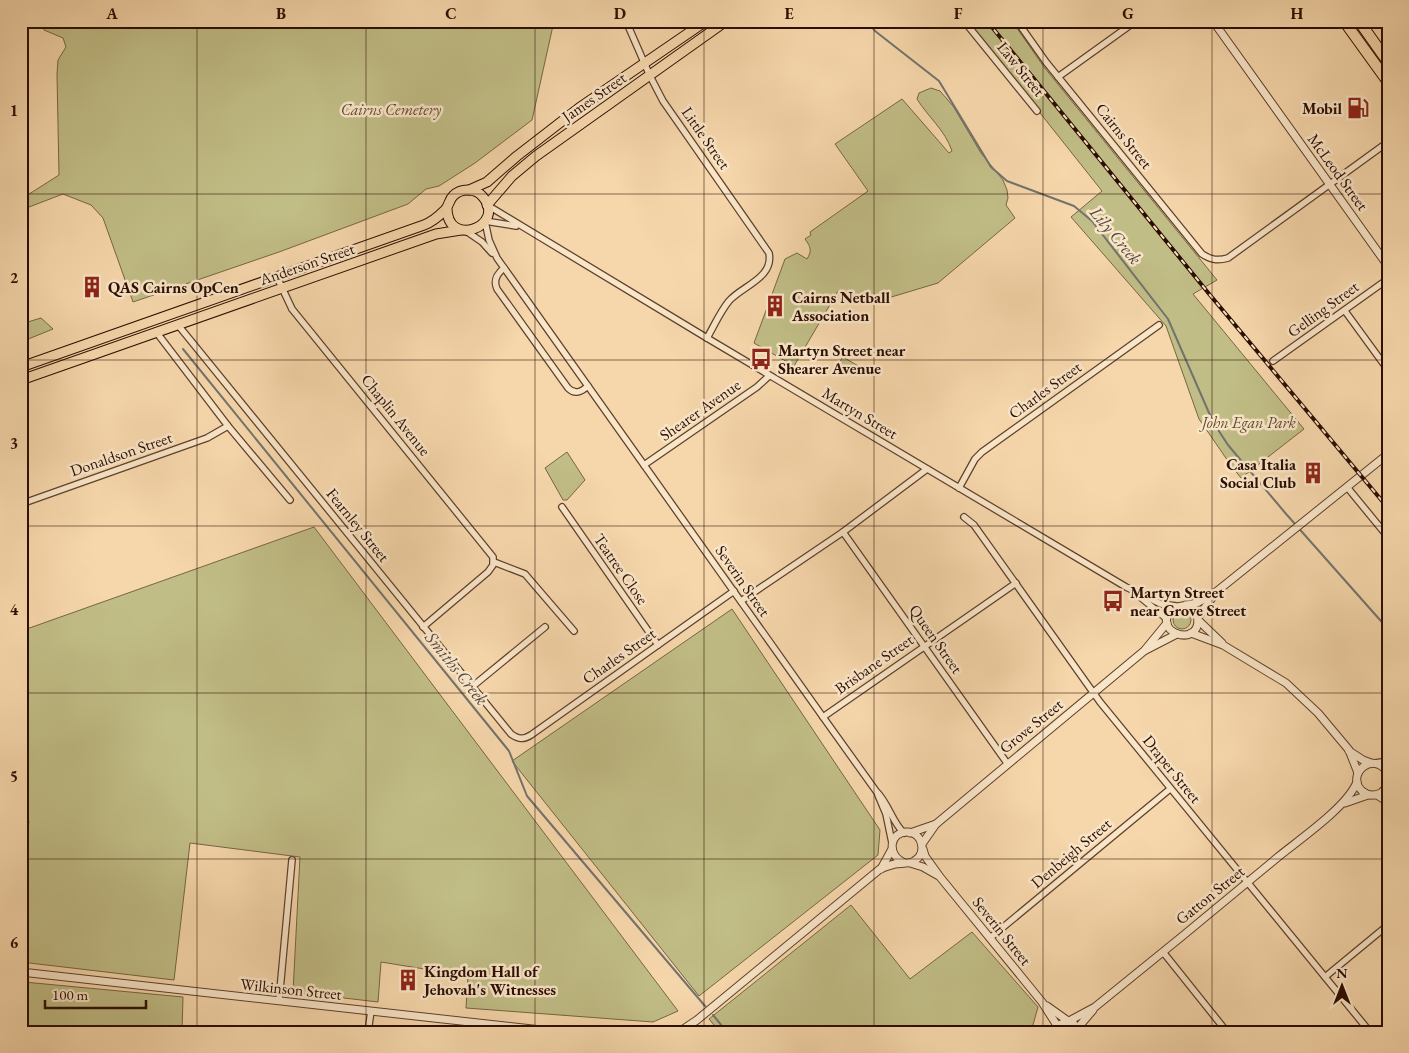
<svg xmlns="http://www.w3.org/2000/svg" width="1409" height="1053" viewBox="0 0 1409 1053" font-family="'EB Garamond',serif">
	<style>
		.green { fill: #c1bd86; stroke: #766543 }
		.lines { fill: none; stroke-linecap: round; stroke-linejoin: round }
		.stream { stroke: #72736d; stroke-width: 2 }
		.minor-casing { stroke: #5e402b; stroke-width: 8 }
		.tertiary-casing { stroke: #5e402b; stroke-width: 9 }
		.primary-casing { stroke: #2b0d00; stroke-width: 11 }
		.trunk-casing { stroke: #2b0d00; stroke-width: 12 }
		.minor { stroke: #f9e5c8; stroke-width: 5.5 }
		.tertiary { stroke: #f9e5c8; stroke-width: 7 }
		.primary { stroke: #f6d7ab; stroke-width: 9 }
		.trunk { stroke: #f6d7ab; stroke-width: 10 }
		.rail-casing { stroke: #2b0d00; stroke-width: 4 }
		.rail { stroke: #f9e5c8; stroke-width: 2; stroke-dasharray: 5.5; stroke-linecap: butt }
		.grid { fill: none; stroke: #2b0d00; stroke-width: 1; stroke-opacity: 0.55 }
		.labels { text-anchor: middle; dominant-baseline: central; stroke-width: 5; stroke-linejoin: round; paint-order: stroke }
		.street-label { font-size: 16px; fill: #2b0d00; stroke: #f9e5c8 }
		.poi-label { font-size: 16px; font-weight: bold; fill: #2b0d00; stroke: #f9e5c8; text-anchor: start }
		.park-label { font-size: 16px; font-style: italic; fill: #604b2f; stroke: #f9e5c8 }
		.water-label { font-size: 18px; font-style: italic; fill: #54483f; stroke: #f9e5c8 }
		.neatline { fill: none; stroke: #2b0d00; stroke-width: 2 }
		.grid-label { font-size: 16px; text-anchor: middle; font-weight: bold; fill: #2b0d00 }
	</style>
	<rect width="100%" height="100%" fill="#f6d7ab"/>
	<filter id="stains"><feTurbulence type="fractalNoise" baseFrequency=".004" numOctaves="4"/><feColorMatrix values="0 0 0 0 .2 0 0 0 0 .09 0 0 0 0 .02 0 0 0 .5 -.17"/></filter>
	<radialGradient id="worn" r=".72"><stop offset=".6" stop-color="#630" stop-opacity="0"/><stop offset="1" stop-color="#630" stop-opacity=".3"/></radialGradient>
	<g class="green">
		<polygon points="44,21 554,21 532,120 475,163 439,186 426,189 408,204 279,252 133,302 103,218 91,205 63,194 29,207 26,196 59,175 57,74 58,60 66,47 63,38 44,30"/>
		<polygon points="967,21 1012,21 1044,67 1217,280 1193,294 1304,429 1241,478 1230,464 1199,419 1166,326 1071,217 1102,191"/>
		<path d="M931,88L940,91L953,106L981,153L1003,180L1007,190L1008,198L1006,205L1015,218L938,283L878,301L838,291L794,366L754,343L785,259L797,253L807,259C812,251 811,247 805,239L811,235L810,232L868,191L835,144L902,99L949,153L952,151C945,130 928,117 917,99L919,93Z"/>
		<polygon points="41,318 53,329 21,342 21,324"/>
		<polygon points="843,357 860,367 855,376 837,365"/>
		<polygon points="567,452 585,480 567,500 563,500 545,468"/>
		<polygon points="314,527 678,1011 653,1022 466,1008 468,976 381,962 378,1002 293,992 300,857 190,843 174,980 21,962 21,880 29,821 21,820 21,631"/>
		<polygon points="732,609 880,830 878,855 699,996 512,761"/>
		<circle cx="1182" cy="620" r="9"/>
		<polygon points="851,905 910,979 972,932 1038,1007 1031,1032 720,1032 709,1019"/>
		<polygon points="24,982 183,997 182,1032 21,1032"/>
	</g>
	<g class="lines">
		<g class="stream">
			<polyline points="867,21 875,31 939,81 991,167 1007,181 1074,206 1092,221 1168,319 1213,422 1228,445 1287,515 1388,629"/>
			<polyline points="183,349 509,751 527,796 705,1006"/>
			<polyline points="713,1015 727,1032"/>
		</g>
		<g class="minor-casing">
			<g id="minor">
				<path d="M626,21L650,76L663,101L769,253C774,278 742,286 729,301C720,312 714,326 707,338"/>
				<polyline points="964,21 1037,111"/>
				<path d="M1017,21L1046,62L1202,254C1211,260 1218,261 1228,258L1388,142"/>
				<polyline points="1058,77 1136,21"/>
				<polyline points="487,205 707,338 1126,587 1161,604 1176,606"/>
				<path d="M485,221L489,240L497,258L823,717L876,791C889,804 892,822 904,833"/>
				<polyline points="485,221 516,226"/>
				<polyline points="466,231 482,242 492,253"/>
				<path d="M504,268C497,274 493,280 497,289L568,388C575,395 581,392 588,386"/>
				<polyline points="277,277 292,309 493,557 493,565 488,572 423,627"/>
				<polyline points="1345,311 1388,370"/>
				<path d="M178,325L511,734C518,739 523,740 531,735L734,591"/>
				<polyline points="157,333 228,426 290,500"/>
				<polyline points="1273,361 1388,279"/>
				<polyline points="644,465 757,387 769,376"/>
				<polyline points="1347,487 1388,537"/>
				<polyline points="959,488 975,459 982,452 1159,325"/>
				<polyline points="21,504 207,438 228,426"/>
				<polyline points="562,507 658,645"/>
				<polyline points="964,517 974,525 1100,702 1370,1032"/>
				<polyline points="843,532 1007,763"/>
				<polyline points="494,562 525,574 574,631"/>
				<polyline points="1139,596 1167,619"/>
				<polyline points="741,601 843,532 927,469"/>
				<polyline points="473,686 545,627"/>
				<polyline points="823,717 1016,583"/>
				<polyline points="1375,763 1388,761"/>
				<polyline points="878,795 886,814 892,843"/>
				<polyline points="990,938 1170,789"/>
				<polyline points="1163,952 1227,1032"/>
				<polyline points="1325,977 1388,925"/>
				<polyline points="279,1001 292,860"/>
				<polyline points="368,1032 371,1011"/>
			</g>
		</g>
		<g class="tertiary-casing">
			<g id="tertiary">
				<polyline points="1213,21 1388,266"/>
				<path d="M1186,605C1192,608 1198,612 1198,620C1198,649 1149,631 1173,608L1197,603L1216,592L1388,454"/>
				<polyline points="1198,617 1214,595"/>
				<polyline points="1198,620 1222,643"/>
				<polyline points="1191,633 1223,645 1286,683 1318,713 1349,750 1358,773"/>
				<polyline points="1146,650 1177,634"/>
				<polyline points="1349,751 1363,760 1371,763"/>
				<path d="M1388,773C1373,749 1345,775 1362,791C1368,796 1375,796 1381,793L1388,786"/>
				<polyline points="1377,795 1388,802"/>
				<polyline points="1345,803 1368,795"/>
				<polyline points="910,833 936,824"/>
				<polyline points="922,844 936,824 1144,651 1167,623"/>
				<polyline points="923,849 925,856 940,877 1042,1002 1058,1027"/>
				<polyline points="910,863 923,867 937,875"/>
				<polyline points="881,869 892,849"/>
				<polyline points="21,972 559,1032"/>
				<polyline points="1047,1006 1068,1021"/>
				<path d="M1069,1021L1095,1007C1156,958 1217,908 1278,857C1300,839 1347,807 1357,782"/>
				<polyline points="1076,1030 1093,1010"/>
				<polyline points="1058,1031 1059,1025 1068,1021 1074,1024 1076,1032"/>
				<path d="M679,1032L697,1020L880,869C885,867 890,865 895,864C901,863 909,864 914,861C927,854 923,833 908,832C889,831 886,856 905,863"/>
			</g>
		</g>
		<g class="primary-casing">
			<g id="primary">
				<polyline points="469,190 487,182 517,156 579,108 706,21"/>
				<polyline points="487,205 512,176 536,156 726,21"/>
				<path d="M21,367L424,225C432,222 439,216 445,210C449,206 449,200 453,196C461,188 476,188 483,197C507,226 447,249 447,208"/>
				<polyline points="21,380 436,234 461,230"/>
			</g>
		</g>
		<g class="trunk-casing">
			<g id="trunk">
				<polyline points="1344,21 1388,82"/>
				<polyline points="1359,21 1388,62"/>
			</g>
		</g>
		<use href="#minor" class="minor"/>
		<use href="#tertiary" class="tertiary"/>
		<use href="#primary" class="primary"/>
		<use href="#trunk" class="trunk"/>
		<g class="rail-casing">
			<polyline id="rail" points="987,21 1210,295 1388,508"/>
		</g>
		<use href="#rail" class="rail"/>
	</g>
	<path class="grid" d="M197,21V1032M366,21V1032M535,21V1032M704,21V1032M874,21V1032M1043,21V1032M1212,21V1032M21,194H1388M21,360H1388M21,526H1388M21,693H1388M21,859H1388"/>
	<defs>
		<g id="fuel-bare" transform="scale(1.725)"><path d="M-5.5-6h7V0h2V4h1.3V-2.5L3-4.5l.8-.8L6-3V5H2.5V1h-1V6h-7ZM-4.2-4.7v3.2H.2V-4.7Z" fill="#8f2418" stroke="#f9e5c8" stroke-width="2.5" paint-order="stroke"/></g>
		<g id="building-bare" transform="scale(1.725)"><path d="M-4-6H4V6H1V3H-1V6H-4ZM-2.5-4.3h1.7v1.8h-1.7ZM.8-4.3h1.7v1.8H.8ZM-2.5-1h1.7V.8h-1.7ZM.8-1h1.7V.8H.8Z" fill="#8f2418" stroke="#f9e5c8" stroke-width="2.5" paint-order="stroke"/></g>
		<g id="bus-bare" transform="scale(1.725)"><path d="M-5-6H5V4H4V6H2V4H-2V6H-4V4H-5ZM-3.5-4V0h7V-4ZM-3.5 1.2v1.5H-2V1.2ZM2 1.2v1.5H3.5V1.2Z" fill="#8f2418" stroke="#f9e5c8" stroke-width="2.5" paint-order="stroke"/></g>
	</defs>
	<g fill-rule="evenodd">
		<use href="#fuel-bare" x="1358" y="108"/>
		<use href="#building-bare" x="92" y="287"/>
		<use href="#building-bare" x="775" y="306"/>
		<use href="#bus-bare" x="761" y="359"/>
		<use href="#building-bare" x="1313" y="473"/>
		<use href="#bus-bare" x="1113" y="601"/>
		<use href="#building-bare" x="408" y="980"/>
	</g>
	<g class="labels">
		<g class="street-label">
			<text transform="translate(1021 69) rotate(51)">Law Street</text>
			<text transform="translate(594 97) rotate(-35)">James Street</text>
			<text transform="translate(1124 136) rotate(51)">Cairns Street</text>
			<text transform="translate(706 138) rotate(55)">Little Street</text>
			<text transform="translate(1338 172) rotate(54)">McLeod Street</text>
			<text transform="translate(307 264) rotate(-19)">Anderson Street</text>
			<text transform="translate(1323 309) rotate(-36)">Gelling Street</text>
			<text transform="translate(1045 390) rotate(-36)">Charles Street</text>
			<text transform="translate(700 410) rotate(-35)">Shearer Avenue</text>
			<text transform="translate(860 413) rotate(31)">Martyn Street</text>
			<text transform="translate(396 415) rotate(51)">Chaplin Avenue</text>
			<text transform="translate(121 454) rotate(-19)">Donaldson Street</text>
			<text transform="translate(358 525) rotate(51)">Fearnley Street</text>
			<text transform="translate(621 569) rotate(55)">Teatree Close</text>
			<text transform="translate(743 581) rotate(55)">Severin Street</text>
			<text transform="translate(936 639) rotate(55)">Queen Street</text>
			<text transform="translate(619 656) rotate(-35)">Charles Street</text>
			<text transform="translate(874 664) rotate(-35)">Brisbane Street</text>
			<text transform="translate(1031 726) rotate(-39)">Grove Street</text>
			<text transform="translate(1172 769) rotate(51)">Draper Street</text>
			<text transform="translate(1071 853) rotate(-40)">Denbeigh Street</text>
			<text transform="translate(1210 895) rotate(-39)">Gatton Street</text>
			<text transform="translate(1002 931) rotate(51)">Severin Street</text>
			<text transform="translate(291 989) rotate(6)">Wilkinson Street</text>
		</g>
		<g class="poi-label">
			<text x="1342" y="108" text-anchor="end">Mobil</text>
			<text x="108" y="287">QAS Cairns OpCen</text>
			<text x="792" y="297">Cairns Netball<tspan x="792" dy="18">Association</tspan></text>
			<text x="778" y="350">Martyn Street near<tspan x="778" dy="18">Shearer Avenue</tspan></text>
			<text x="1296" y="464" text-anchor="end">Casa Italia<tspan x="1296" dy="18">Social Club</tspan></text>
			<text x="1130" y="592">Martyn Street<tspan x="1130" dy="18">near Grove Street</tspan></text>
			<text x="424" y="971">Kingdom Hall of<tspan x="424" dy="18">Jehovah's Witnesses</tspan></text>
		</g>
		<g class="park-label">
			<text x="391" y="109">Cairns Cemetery</text>
			<text x="1249" y="422">John Egan Park</text>
		</g>
		<g class="water-label">
			<text transform="translate(1116 235) rotate(50)">Lily Creek</text>
			<text transform="translate(457 668) rotate(51)">Smiths Creek</text>
		</g>
	</g>
	<rect width="1409" height="1053" fill="none" stroke="#f6d7ab" stroke-width="55"/>
	<g transform="translate(1342 986)" stroke="#f9e5c8" stroke-width="4" paint-order="stroke">
	<path d="M0-4L9 19L0 12L-9 19Z" fill="#2b0d00"/>
	<text y="-8" font-size="14" font-weight="bold" text-anchor="middle" fill="#2b0d00">N</text>
	</g>
	<path d="M45 1000v8h101v-8" fill="none" stroke="#2b0d00" stroke-width="2.5"/>
	<text x="52" y="1000" font-size="15" fill="#2b0d00" stroke="#f9e5c8" stroke-width="4" paint-order="stroke">100 m</text>
	<rect x="28" y="28" width="1354" height="998" class="neatline"/>
	<g class="grid-label">
		<text x="112" y="19">A</text>
		<text x="281" y="19">B</text>
		<text x="451" y="19">C</text>
		<text x="620" y="19">D</text>
		<text x="789" y="19">E</text>
		<text x="958" y="19">F</text>
		<text x="1128" y="19">G</text>
		<text x="1297" y="19">H</text>
		<text x="14" y="116">1</text>
		<text x="14" y="283">2</text>
		<text x="14" y="449">3</text>
		<text x="14" y="615">4</text>
		<text x="14" y="782">5</text>
		<text x="14" y="948">6</text>
	</g>
	<rect width="100%" height="100%" filter="url(#stains)"/>
	<rect width="100%" height="100%" fill="url(#worn)"/>
</svg>
